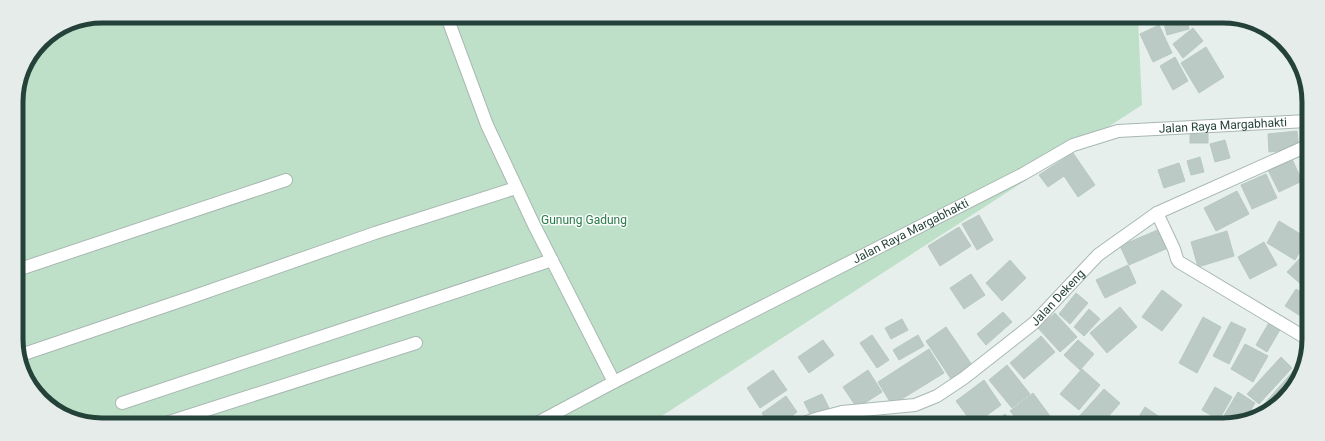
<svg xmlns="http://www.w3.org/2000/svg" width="1325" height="441" viewBox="0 0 1325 441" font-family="Roboto,sans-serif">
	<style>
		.green { fill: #bfe0c8 }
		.building { fill: #bbcac4; stroke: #b8c9c2 }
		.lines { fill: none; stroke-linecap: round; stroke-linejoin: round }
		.minor-casing { stroke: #a8b8b2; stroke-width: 14 }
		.minor { stroke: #fff; stroke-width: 12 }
		.labels { text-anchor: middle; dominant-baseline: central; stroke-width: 3; stroke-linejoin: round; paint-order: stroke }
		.street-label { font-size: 12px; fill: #24423a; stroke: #f7fbf9 }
		.park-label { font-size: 12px; fill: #2d7a4b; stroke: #f7fbf9 }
		.rim { fill: none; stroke: #24423a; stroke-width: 5 }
	</style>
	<rect width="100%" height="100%" fill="#e6efeb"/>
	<polygon class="green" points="102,16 1138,19 1142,105 651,423 80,422 37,396 18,356 16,97 23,69 41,41 69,22"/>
	<g class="building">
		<polygon points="1163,19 1187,19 1189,29 1167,35"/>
		<polygon points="1159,25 1172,53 1153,62 1140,34"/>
		<polygon points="1193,28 1203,41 1183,58 1173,44"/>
		<polygon points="1206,47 1224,77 1199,93 1181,63"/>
		<polygon points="1175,57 1188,81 1173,90 1160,66"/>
		<polygon points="1297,131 1299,149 1269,152 1268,134"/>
		<rect x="1190" y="134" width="18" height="9"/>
		<polygon points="1225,140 1230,158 1215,162 1210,144"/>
		<polygon points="1073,153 1095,185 1078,197 1064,176 1048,187 1039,175"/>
		<polygon points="1200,157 1204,172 1191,175 1187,161"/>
		<polygon points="1292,159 1302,181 1279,192 1268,170"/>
		<polygon points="1179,163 1185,181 1164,188 1158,170"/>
		<polygon points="1266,174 1277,198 1252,209 1241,185"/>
		<polygon points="1237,191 1249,214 1216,231 1204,208"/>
		<polygon points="979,215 993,240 977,250 962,224"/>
		<polygon points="1279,221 1307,238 1307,240 1295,260 1267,243"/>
		<polygon points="959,227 971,246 940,266 928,246"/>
		<polygon points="1160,229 1168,248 1129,265 1120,246"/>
		<polygon points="1227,231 1234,256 1198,267 1191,242"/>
		<polygon points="1264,242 1277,265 1250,279 1238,257"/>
		<polygon points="1307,251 1306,282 1303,286 1287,272"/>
		<polygon points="1010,260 1026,278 1002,301 986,283"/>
		<polygon points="1128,265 1136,283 1105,298 1096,280"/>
		<polygon points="971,274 985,295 964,309 950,288"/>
		<polygon points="1296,289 1306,295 1306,310 1302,317 1285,306"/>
		<polygon points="1162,290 1182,305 1162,331 1142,317"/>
		<polygon points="1076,293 1088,303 1070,324 1059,314"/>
		<polygon points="1120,307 1137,327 1107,353 1090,333"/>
		<polygon points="1089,309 1100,319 1084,336 1074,327"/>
		<polygon points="1003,312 1012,322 986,345 977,334"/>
		<polygon points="1055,313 1077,337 1060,352 1038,328"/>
		<polygon points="1203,317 1221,327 1197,373 1179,363"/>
		<polygon points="902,319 908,330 891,339 885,328"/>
		<polygon points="1270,321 1281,328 1267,352 1256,345"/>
		<polygon points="1231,322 1246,329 1229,364 1213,356"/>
		<polygon points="946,327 972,365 951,379 926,341"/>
		<polygon points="872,335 889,360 877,368 860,343"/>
		<polygon points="918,335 924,346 899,360 893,350"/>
		<polygon points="1041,336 1055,352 1024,379 1010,363"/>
		<polygon points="823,340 834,355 809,373 798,357"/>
		<polygon points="1078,340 1094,354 1080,370 1064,355"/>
		<polygon points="1245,344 1268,356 1253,382 1231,369"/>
		<polygon points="929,349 944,373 892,405 878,382"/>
		<polygon points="1281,357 1292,368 1259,404 1247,394"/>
		<polygon points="1007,365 1030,394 1012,408 989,380"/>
		<polygon points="1082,369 1100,385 1079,410 1060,394"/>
		<polygon points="1295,369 1299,373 1276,407 1270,409 1264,404"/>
		<polygon points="773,370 787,390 760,408 747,388"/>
		<polygon points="868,370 882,392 857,408 843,387"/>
		<polygon points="984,380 1001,405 975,424 973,424 956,401"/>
		<polygon points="1215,387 1232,397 1219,420 1202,410"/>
		<polygon points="1104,389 1120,403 1101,425 1079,424 1075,421"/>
		<polygon points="1238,392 1255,403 1246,418 1231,424 1222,419"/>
		<polygon points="1033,393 1053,420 1048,424 1021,424 1010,411"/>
		<polygon points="822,394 829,408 811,416 804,402"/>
		<polygon points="786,396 797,412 786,420 787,422 784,424 761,424 766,420 762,413"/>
		<polygon points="1145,407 1164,420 1161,425 1134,425"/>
		<polygon points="1259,407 1265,411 1251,416"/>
		<polygon points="1005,414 1014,424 994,424"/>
	</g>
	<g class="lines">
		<g class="minor-casing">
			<g id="minor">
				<polyline points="447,17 487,125 534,225 614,382"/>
				<polyline points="1157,213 1174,249 1177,259 1179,262 1306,338"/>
				<polyline points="17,270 286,180"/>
				<polyline points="18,356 189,298 375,233 516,188"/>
				<polyline points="122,403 552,260"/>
				<polyline points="169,422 416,343"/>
				<path id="s1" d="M537,423L614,382L1023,174L1073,145L1118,131L1307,121"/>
				<path id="s2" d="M801,424L819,418L842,412L915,405L937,396L964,378L1034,323L1098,255L1157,213L1307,146"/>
			</g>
		</g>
		<use href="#minor" class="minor"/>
	</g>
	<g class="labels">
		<g class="street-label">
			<text stroke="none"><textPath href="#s1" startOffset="756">Jalan Raya Margabhakti</textPath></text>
			<text stroke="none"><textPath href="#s1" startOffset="420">Jalan Raya Margabhakti</textPath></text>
			<text stroke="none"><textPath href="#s2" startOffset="296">Jalan Dekeng</textPath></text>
		</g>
		<g class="park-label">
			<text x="584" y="220">Gunung Gadung</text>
		</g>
	</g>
	<path d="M0 0H1325V441H0ZM102 23H1223A79 79 0 0 1 1302 102V339A79 79 0 0 1 1223 418H102A79 79 0 0 1 23 339V102A79 79 0 0 1 102 23Z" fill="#e6ecea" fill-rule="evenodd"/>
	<path class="rim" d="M102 23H1223A79 79 0 0 1 1302 102V339A79 79 0 0 1 1223 418H102A79 79 0 0 1 23 339V102A79 79 0 0 1 102 23Z"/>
</svg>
